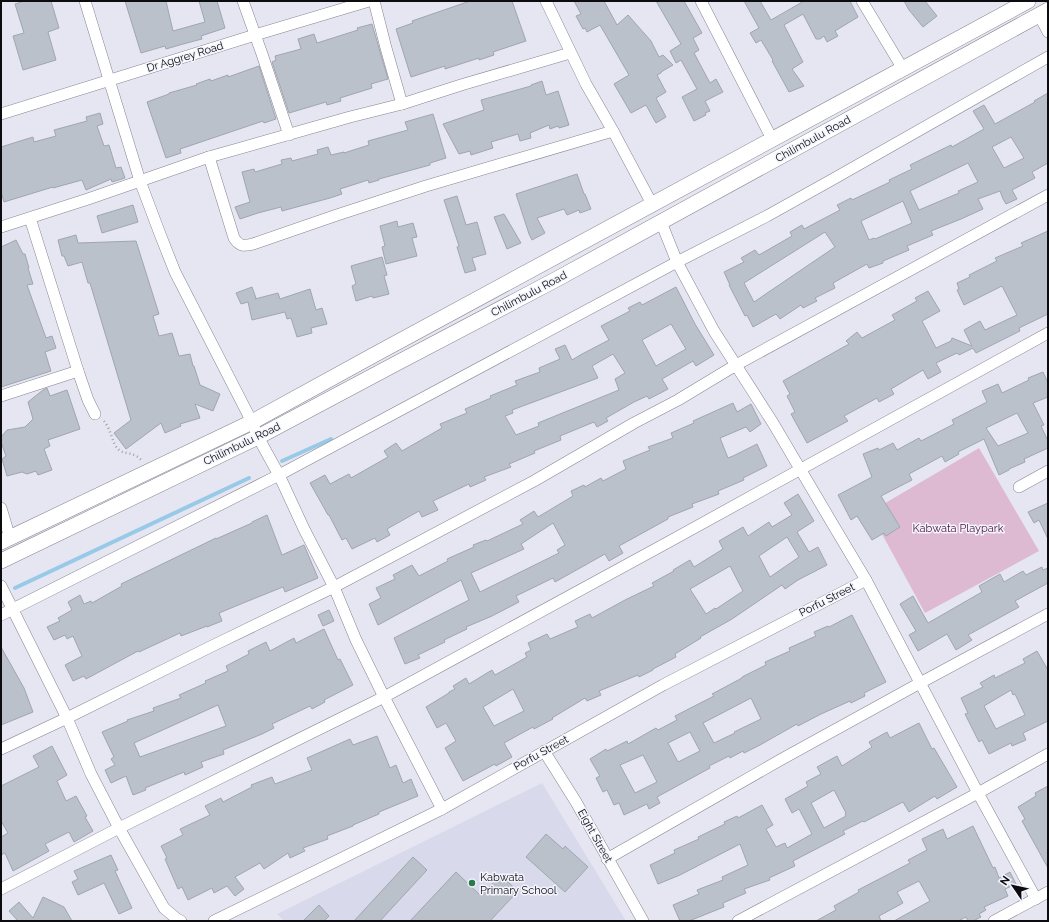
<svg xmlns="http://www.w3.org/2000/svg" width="1049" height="922" viewBox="0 0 1049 922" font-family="Raleway,sans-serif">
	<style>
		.built { fill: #d9d9ec }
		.green { fill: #ddbad1 }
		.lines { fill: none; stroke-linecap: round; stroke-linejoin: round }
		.stream { stroke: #98cae7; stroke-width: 4 }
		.building { fill: #bac1cb; stroke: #a0a6b1; fill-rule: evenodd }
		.street-casing { stroke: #858590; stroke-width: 12 }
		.secondary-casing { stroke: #858590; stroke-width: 16 }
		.path { stroke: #a1a1ab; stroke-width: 2.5; stroke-dasharray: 1 3; stroke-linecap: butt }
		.street { stroke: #fff; stroke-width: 11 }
		.secondary { stroke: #fff; stroke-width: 15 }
		.poi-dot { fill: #277a4c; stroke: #f4f4fd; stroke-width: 1.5 }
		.labels { text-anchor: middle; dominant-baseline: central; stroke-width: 3; stroke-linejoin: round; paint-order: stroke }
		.street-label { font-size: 11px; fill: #0c0c10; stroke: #f4f4fd }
		.park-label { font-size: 11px; fill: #47123a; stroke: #f4f4fd }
		.poi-label { font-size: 11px; fill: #0c0c10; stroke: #f4f4fd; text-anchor: start }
	</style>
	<rect width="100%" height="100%" fill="#e6e6f2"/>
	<polygon class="built" points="542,783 626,921 284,921 277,914"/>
	<polygon class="green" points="979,448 1039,551 925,613 870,512"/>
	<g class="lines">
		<g class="stream">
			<polyline points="282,461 331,439"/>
			<polyline points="15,588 249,478"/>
		</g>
	</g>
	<g class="building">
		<polygon points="24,1 51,1 59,28 48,32 56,60 23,70 13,36 24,33 15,4"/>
		<polygon points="125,1 166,1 173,31 205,22 199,1 217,1 225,28 201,36 202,39 183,44 166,49 165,46 141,53"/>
		<polygon points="470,1 512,1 526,41 493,52 494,55 479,60 479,58 445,69 445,66 411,77 396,29 413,23 412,21"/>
		<polygon points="574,1 604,1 617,25 628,15 651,41 659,57 663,55 673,65 661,72 661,73 657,75 666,92 656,98 666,117 656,123 646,105 631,113 614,84 629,75 600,25 587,32 585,28 583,29 576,16 581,14"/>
		<polygon points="656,1 684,1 702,33 693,38 699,50 694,53 710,83 716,79 723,92 705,101 710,111 705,113 706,115 694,121 682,97 697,89 681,60 676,63 670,51 681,44"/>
		<polygon points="744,1 760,1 771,20 804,1 850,1 858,17 835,31 838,36 827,42 824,36 820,39 816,39 803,14 784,25 803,62 792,69 804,86 789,92 772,61 773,60 761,40 756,43 750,33 759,28"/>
		<polygon points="904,1 925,1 937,16 923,27 909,10"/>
		<polygon points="372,24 388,79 371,84 372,88 340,98 341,101 327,105 326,102 289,113 272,62 276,60 275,56 301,49 298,39 314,34 317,43 358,30 357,28"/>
		<polygon points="259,66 276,119 264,123 263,121 195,144 180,149 181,153 166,158 147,102 169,94 169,93 197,85 196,84 210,79 211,81 228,75 228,77"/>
		<polygon points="542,81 546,95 558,91 569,125 559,128 558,126 550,129 549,125 530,133 531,138 520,141 518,134 491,142 493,148 471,155 470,151 459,154 443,124 484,110 481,100 531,86 531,85"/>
		<path d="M1048,93V163L1032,172L1035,178L1012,190L1017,199L1006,204L1003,199L1000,191L978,199L983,209L961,219L931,231L933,235L907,246L909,250L883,261V263L869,268L867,264L833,283L835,288L815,298L817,301L803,308L801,305L780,319L776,314L753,327L747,315L745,316L729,285H730L724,272L744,262L741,258L755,250L759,255L792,236L790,232L802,225L804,229L840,210L837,205L851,198L852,200L890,182L889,180L912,169L910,165L951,145L952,147L984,129L973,111L984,105L995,124L1035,102L1034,101ZM1011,137L1024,158L1004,168L992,147ZM968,163L978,182L958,191L959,193L919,210L910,191ZM903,201L912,223L875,239L874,238L869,240L861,221ZM825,232L835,247L754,302L744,283Z"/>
		<polygon points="100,113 103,124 97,126 104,146 109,145 116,168 121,167 125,178 112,182 111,179 86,190 82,180 53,188 53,187 4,202 1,192 1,147 33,137 34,142 56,136 54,130 87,121 86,117"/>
		<polygon points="433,114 446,158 430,163 430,165 379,179 379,180 369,183 368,180 340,189 342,194 330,198 282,211 281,207 258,213 240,219 235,207 250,202 242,172 254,169 255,172 282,164 281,160 291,158 292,161 318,154 317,150 328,147 331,155 344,152 344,153 369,145 368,141 408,130 405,122"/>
		<polygon points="577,174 584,194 585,194 591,209 580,213 579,210 567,215 564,209 537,218 545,233 532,240 529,234 516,194"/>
		<polygon points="457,196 466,225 477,222 486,254 472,258 476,270 465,273 457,247 459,246 444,200"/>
		<polygon points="133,205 138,222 102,233 97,216"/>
		<polygon points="504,214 521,243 507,249 494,217"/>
		<polygon points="397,221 398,227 413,223 417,237 412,238 417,256 386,264 382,247 385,246 380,226"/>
		<polygon points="1048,231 1048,314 1019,328 1020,331 976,353 973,348 959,355 957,353 936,363 941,372 928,379 923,370 891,389 894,394 879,402 877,398 844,416 848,421 807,443 791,414 795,412 787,396 790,394 783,381 849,344 846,341 857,332 862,338 895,320 892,315 917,301 915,298 928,291 940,311 922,321 936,348 951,341 952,338 972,346 964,330 980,321 985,330 1017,315 1002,286 964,305 957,290 959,289 957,283 970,277 969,275 997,261 995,258 1023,246 1021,243"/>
		<polygon points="76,235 78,243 136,241 159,314 153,316 159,336 172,333 179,356 190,354 193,366 194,366 200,385 220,394 213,411 195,404 200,418 180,424 181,426 165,433 161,423 126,449 114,433 131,420 90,283 88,283 82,262 68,266 64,256 62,256 58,240"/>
		<polygon points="16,240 23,254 25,254 29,268 28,268 33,284 27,285 46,338 52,336 56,348 45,352 51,371 1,387 1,247"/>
		<polygon points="382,257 387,275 384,276 389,294 373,298 372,296 356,301 352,286 356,284 351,266"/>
		<polygon points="252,287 256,298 255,299 278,293 280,299 310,289 316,310 322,308 327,324 311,328 312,333 297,337 291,318 287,319 285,312 252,320 248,302 241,304 236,293"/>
		<path d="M676,287L695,324L714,355L696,366L693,361L662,379L668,389L649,399L647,396L634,402L606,418L608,421L597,427L594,422L560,436L561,440L534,451L535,453L509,464L511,467L484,477L486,480L470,487L469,484L433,501L438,510L422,517L419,511L387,529L390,535L377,542L375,538L352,549L346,538L342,540L329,515H328L310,483L325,475L330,484L349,474L351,478L388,457L384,451L396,443L402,451L442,428L440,424L467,413L465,409L491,398L490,396L517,385L515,381L540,372L539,368L560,359L555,349L565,345L572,360L582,354L609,340L601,326L630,311L628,308L640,302L642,305ZM671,324L686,349L656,366L642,340ZM613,354L625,373L615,379L619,390L538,423L539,426L516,435L505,416L513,413L512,410L598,378L592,366Z"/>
		<path d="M1043,372L1048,383V397L1033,403L1044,425L1041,426L1048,441V448L1024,459L1025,462L1009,469V470L999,475L984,439L958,452L959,454L945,462L942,456L909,474L912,480L881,496L900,527L886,536L884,533L872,540L857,516L851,520L838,495L872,477L863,454L878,448L879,450L893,443L897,450L919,438L921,441L954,424L952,420L987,402L982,391L998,384L1002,393L1029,380L1028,378ZM1017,413L1028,433L998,446L986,428Z"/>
		<polygon points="47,388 50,396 67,390 80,429 48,440 50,446 44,449 52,470 38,475 36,471 27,474 22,472 7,476 2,459 6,456 1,442 1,437 7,430 25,427 33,419 28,402 43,390"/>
		<path d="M733,403L737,412L751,404L761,424L750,432L746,427L720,438L728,458L733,456L757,444L767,466L743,478L744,480L718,491L719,494L692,504L693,507L668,517V519L619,546L623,553L609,561L605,554L555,582L553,578L516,596L519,602L492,616L466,627L467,629L444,640L445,642L418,655L420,658L405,664L394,638L469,600L461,580L378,625L369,604L381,598L376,588L395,579L393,575L412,565L419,576L448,561L447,559L474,547L473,545L486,540L487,541L523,524L520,520L534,511L538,517L573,496L571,491L584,485L585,487L601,478L603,481L626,469L623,461L650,450L648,447L673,438L671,433L694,423L693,421ZM553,523L565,545L557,550L559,553L480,592L471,573L524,549L521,544Z"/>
		<path d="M798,494L814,521L797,532L809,552L818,547L827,565L798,580L785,589L782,585L732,619L700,637L701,638L675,654L676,657L653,669V670L639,677L638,675L599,691L601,695L587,701L585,698L552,718L553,719L534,729L533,727L504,743L512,757L496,766L495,764L463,781L445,748L456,741L446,723L437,728L426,707L449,693V692L455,689L453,686L466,678L469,684L492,670L495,675L527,657L525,653L531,650L528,643L547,634L550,639L578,627L575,621L590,614L592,618L625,600L654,586L652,583L674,571L673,570L690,560L694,567L723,549L719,541L743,527L748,536L769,522L772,527L792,515L784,503ZM787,537L799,557L770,577L759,556ZM730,566L743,591L716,609L715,608L706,614L690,589ZM513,689L524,711L494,726L483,707Z"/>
		<polygon points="1048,503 1048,539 1039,520 1034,523 1028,512"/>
		<polygon points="267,515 282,555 304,545 318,578 285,592 283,587 253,599 219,613 222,621 207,627 207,626 181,636 180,633 139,652 138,651 86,679 84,676 73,681 65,665 82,656 73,636 67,639 65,635 54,640 47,627 60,621 58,618 72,610 68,602 80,595 84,604 91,601 92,603 122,586 121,584 216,538 216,539 252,523 252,522"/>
		<polygon points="1042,567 1043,570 1048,568 1048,583 1015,601 1019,607 968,635 972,640 956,650 947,634 918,651 909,635 916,631 900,604 913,596 928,623 982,592 979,586 1000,574 1004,582 1023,571 1026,575"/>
		<polygon points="329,610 334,621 323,626 318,615"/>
		<path d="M852,615L886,682L864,693L865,696L851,703L850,701L821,714L798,726L797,724L760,745L744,753L743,751L730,758L729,756L709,766L710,768L657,797L660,803L649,809L647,804L624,815L619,803L614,805L607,790L603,792L596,778L600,776L590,759L606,749L607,751L627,741L628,744L656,728L658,730L677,720L675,716L714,696L712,694L742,678V677L766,665L765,662L790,651L789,648L816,636L814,632L828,626L829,627ZM751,698L761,719L734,732L735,733L714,743L703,723ZM690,732L700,751L678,762L668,743ZM643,755L657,782L635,793L620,765Z"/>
		<path d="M324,629L338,660L340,659L353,685L324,700L325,702L312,709L310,706L272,724L274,728L262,734L223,750L224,754L201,762L203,767L185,775L184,772L145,788L146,790L133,795L126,776L111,783L105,770L115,765L111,759L114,757L102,732L128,721L127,720L154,711L153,708L181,698L179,695L206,683L205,681L228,671L226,666L249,654L248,651L266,642L270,651L294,638L296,643ZM218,705L226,726L140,757L134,743Z"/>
		<polygon points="1,647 24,688 33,712 1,725"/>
		<path d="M1037,651L1048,670V721L1023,733L1026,740L1012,746L1011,743L989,754L982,740L979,742L965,714L968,713L961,698L983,687L980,683L994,675L995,678L1025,663L1023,659ZM1011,690L1013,695L1015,694L1025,715L996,729L984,706Z"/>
		<path d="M919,723L932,749L934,748L957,787L937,799L935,796L909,812L903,802L864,822L863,821L843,831L845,834L793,861L795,866L769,878L770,880L744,889L746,893L723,903L724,907L689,921H680L673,905L699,894L697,890L723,880L722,877L748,865L740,844L680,875L658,884L650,865L675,853L674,850L699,839L698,837L725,824L724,822L737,816L738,818L762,805L773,825L766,829L776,847L785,843L787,848L812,834L799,809L792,813L785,799L808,786L806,782L821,774L817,767L837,756L842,766L872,747L869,742L887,732L890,738ZM834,790L846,813L845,814L846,816L824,828L811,803Z"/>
		<polygon points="377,736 390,768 396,765 403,783 411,779 418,796 379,812 379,814 353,825 353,826 327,836 328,839 303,848 305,851 290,858 288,853 264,869 260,863 235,877 244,889 235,896 227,886 214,893 212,888 188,900 182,887 178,889 165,859 167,858 161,846 183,835 180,829 210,815 205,806 221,798 223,802 252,787 251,785 272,777 275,784 312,770 307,758 350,739 353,745"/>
		<polygon points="52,746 67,775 57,781 66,801 76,796 87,816 85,817 93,831 74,842 69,832 45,844 49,851 13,871 5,853 1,855 1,837 8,833 1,821 1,786 39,767 33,756"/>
		<polygon points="1048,786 1048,868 1022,821 1025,819 1018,807 1036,796 1035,793"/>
		<polygon points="973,826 993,868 995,867 999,878 1010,872 1016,884 1005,889 1008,896 984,907 986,910 979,914 981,917 973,921 968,921 966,917 958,921 894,921 930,901 919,881 897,892 903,903 879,916 881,921 816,921 836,910 834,906 859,892 858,890 910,863 908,860 927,850 922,839 943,829 947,839"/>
		<polygon points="546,834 563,849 565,846 588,867 565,892 526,857"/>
		<polygon points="111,855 118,870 115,871 132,908 119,914 104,883 78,895 72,882 78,879 74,871"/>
		<polygon points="413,857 427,870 380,921 354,921"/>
		<polygon points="456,872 481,896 500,875 518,891 490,921 410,921"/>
		<polygon points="43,897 64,907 72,921 18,921 9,911 19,902 33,918"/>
		<polygon points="319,905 329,916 324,921 303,921"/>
	</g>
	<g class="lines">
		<g class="street-casing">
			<g id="street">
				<polyline points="85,1 140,181 160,234 175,272 252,422 258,437 279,475 304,529 334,587 356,640 384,697 442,809"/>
				<polyline points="243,1 262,54 289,135"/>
				<polyline points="374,1 386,48 402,104"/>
				<polyline points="546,1 586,84 613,131 652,204"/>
				<polyline points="701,1 772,139"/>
				<polyline points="862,1 903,69"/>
				<polyline points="1039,15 1048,32"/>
				<polyline points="1,114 255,35 369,1"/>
				<path d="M209,157L234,238C240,247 244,246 253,244L337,215L426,186L613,131"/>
				<polyline points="30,218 78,371 88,400 95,414"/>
				<polyline points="661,222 677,262 714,331 773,423 832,523 866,580 978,793 1036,899"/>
				<polyline points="1,227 88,199 209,157 350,117 402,104 461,85 570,53"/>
				<polyline points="1,396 78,371"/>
				<polyline points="1019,487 1048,471"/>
				<polyline points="1,508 10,538"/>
				<polyline points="1,586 67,718 91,774 119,828 164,908 177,919 181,921"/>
				<polyline points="1,615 279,475 677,262 767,216 835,178 1048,57"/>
				<polyline points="1,749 67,718 212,646 334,587 534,481 634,423 678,400 736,365 1048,195"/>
				<polyline points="544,751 576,802 643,921"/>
				<polyline points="607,859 782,759 920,683 1048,614"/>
				<polyline points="1,889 119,828 384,697 663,545 1048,333"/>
				<polyline points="214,921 442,809 663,685 866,580"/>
				<polyline points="738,921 978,793 1048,754"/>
				<polyline points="994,921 1048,892"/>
			</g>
		</g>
		<g class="secondary-casing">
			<g id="secondary">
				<polyline points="1,542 252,422 372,356 1028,1"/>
				<polyline points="1,561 258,437 399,362 555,280 1048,10"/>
			</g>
		</g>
		<path class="path" d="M104,421C111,429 112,444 119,450C125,455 134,451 142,461"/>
		<use href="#street" class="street"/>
		<use href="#secondary" class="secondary"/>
	</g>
	<circle class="poi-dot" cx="472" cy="883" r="4"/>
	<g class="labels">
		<g class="street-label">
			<text transform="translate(185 57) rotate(-17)">Dr Aggrey Road</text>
			<text transform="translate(813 139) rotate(-29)">Chilimbulu Road</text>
			<text transform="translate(529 294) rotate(-28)">Chilimbulu Road</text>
			<text transform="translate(242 444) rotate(-26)">Chilimbulu Road</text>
			<text transform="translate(827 600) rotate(-27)">Porfu Street</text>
			<text transform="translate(541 753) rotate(-29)">Porfu Street</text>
			<text transform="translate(595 836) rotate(61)">Eight Street</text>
		</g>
		<g class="park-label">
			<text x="958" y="528">Kabwata Playpark</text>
		</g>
		<g class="poi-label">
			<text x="480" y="877">Kabwata<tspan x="480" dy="13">Primary School</tspan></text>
		</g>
	</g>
	<rect width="1049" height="922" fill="none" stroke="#0c0c10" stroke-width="4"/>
	<g transform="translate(1013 886) rotate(304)" stroke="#f4f4fd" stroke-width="3" paint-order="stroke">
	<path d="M0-3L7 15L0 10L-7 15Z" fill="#0c0c10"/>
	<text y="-6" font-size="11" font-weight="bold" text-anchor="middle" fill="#0c0c10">N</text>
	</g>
</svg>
